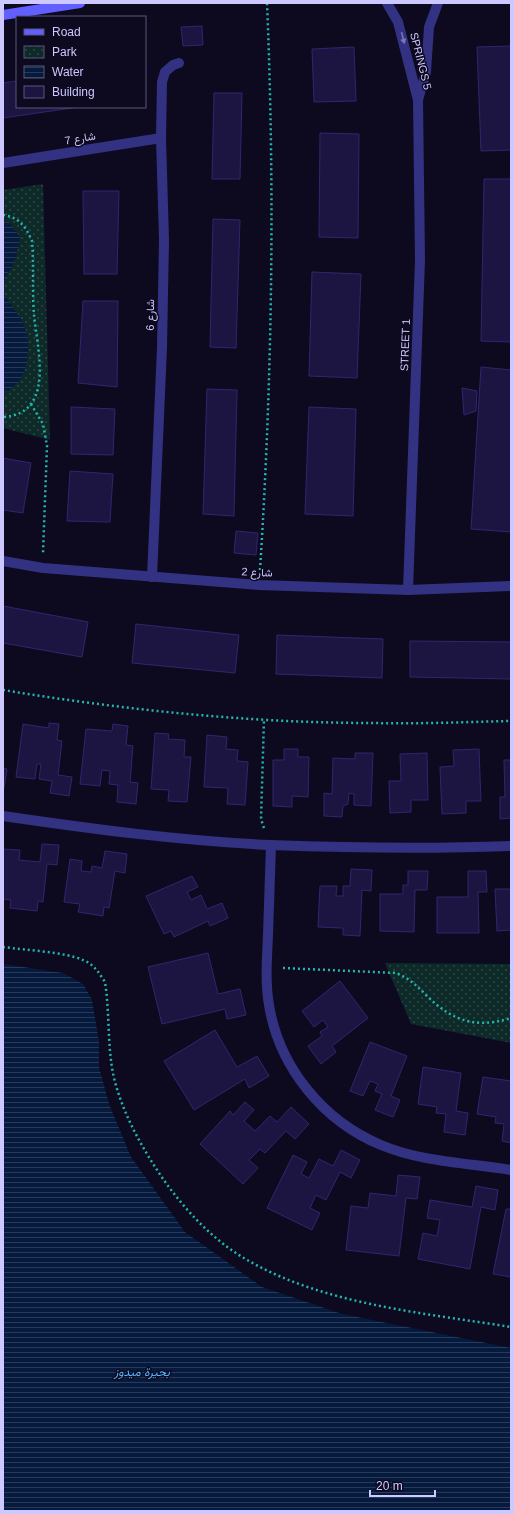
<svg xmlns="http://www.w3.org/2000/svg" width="514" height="1514" viewBox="0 0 514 1514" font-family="Helvetica,Vazirmatn,sans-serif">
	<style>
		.park { fill: url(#park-dots) }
		.water { fill: url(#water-rules) }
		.building { fill: #1d1541; stroke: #32256f }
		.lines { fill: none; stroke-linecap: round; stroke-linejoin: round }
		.path { stroke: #22b8ad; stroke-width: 2.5; stroke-dasharray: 2 3; stroke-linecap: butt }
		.minor { stroke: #333182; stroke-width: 10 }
		.secondary { stroke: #615fff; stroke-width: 10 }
		.oneway { fill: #7875ba }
		.labels { text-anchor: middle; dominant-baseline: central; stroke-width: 3; stroke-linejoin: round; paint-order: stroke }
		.street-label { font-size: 11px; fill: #cdc8ff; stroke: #0d0a1f }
		.water-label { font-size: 12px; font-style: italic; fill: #56b3ff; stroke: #0d0a1f }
	</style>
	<defs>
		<pattern id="park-dots" width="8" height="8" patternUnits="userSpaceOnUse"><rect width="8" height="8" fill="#0d2928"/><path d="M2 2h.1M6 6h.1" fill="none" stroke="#2f4748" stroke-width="1.8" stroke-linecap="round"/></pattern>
		<pattern id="water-rules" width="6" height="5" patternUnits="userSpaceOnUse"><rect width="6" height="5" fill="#051a3d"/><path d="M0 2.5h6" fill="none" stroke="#283a5a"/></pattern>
	</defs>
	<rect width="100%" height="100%" fill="#0d0a1f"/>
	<g class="park">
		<polygon points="43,184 50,440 3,428 3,391 9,390 25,328 3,293 3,282 16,258 9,222 3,221 3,190"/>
		<polygon points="385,963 511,964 511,1043 411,1024"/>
	</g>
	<g class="water">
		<polygon points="3,221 9,222 20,237 16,258 3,283"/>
		<path d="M3,293C10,304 21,316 25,328C32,347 28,387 3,391Z"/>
		<polygon points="3,964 63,973 83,984 92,1000 99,1042 99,1067 109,1104 131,1157 185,1232 262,1287 342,1314 511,1348 511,1511 3,1511"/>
	</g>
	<g class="building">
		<polygon points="202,26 203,45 183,46 181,27"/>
		<polygon points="511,46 511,150 481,151 477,47"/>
		<polygon points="354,47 356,101 314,102 312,49"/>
		<polygon points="17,81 17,107 79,107 3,118 3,83"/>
		<polygon points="214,93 242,93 240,179 212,179"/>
		<polygon points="320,133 359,134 358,238 319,237"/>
		<polygon points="484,179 511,179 511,342 481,341"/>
		<polygon points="83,191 119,191 117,274 84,274"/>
		<polygon points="213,219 240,220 236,348 210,347"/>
		<polygon points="312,272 361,274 357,378 309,376"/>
		<polygon points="83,301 118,301 117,387 78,383"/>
		<polygon points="481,367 511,370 511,532 471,529"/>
		<polygon points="462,388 477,391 476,411 464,415"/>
		<polygon points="207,389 237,390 234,516 203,514"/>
		<polygon points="71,407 115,409 113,455 71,454"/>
		<polygon points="309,407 356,409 353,516 305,514"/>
		<polygon points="3,458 31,463 23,513 3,510"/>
		<polygon points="70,471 113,474 110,522 67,521"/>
		<polygon points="236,531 258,533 256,555 234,553"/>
		<polygon points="3,606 88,622 82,657 3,643"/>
		<polygon points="136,624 239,635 235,673 132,663"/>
		<polygon points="277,635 383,639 382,678 276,674"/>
		<polygon points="410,641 511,642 511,679 410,677"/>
		<polygon points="49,723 59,724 57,740 62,741 58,775 72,777 69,796 50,793 52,781 39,779 41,764 37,764 35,779 16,777 23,724 49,728"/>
		<polygon points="113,724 128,726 126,745 133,746 130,782 138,783 136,804 117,802 118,785 109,784 110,771 102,770 100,786 80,784 86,729 112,731"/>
		<polygon points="155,733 169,734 168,739 185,740 184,757 191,757 187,802 168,801 169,790 151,789"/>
		<polygon points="207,735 227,737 226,749 238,750 237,761 248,762 245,805 227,804 228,788 204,787"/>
		<polygon points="284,749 298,749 298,757 309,757 308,797 292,796 292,807 273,806 273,760 284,760"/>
		<polygon points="479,749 481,801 466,801 466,813 442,814 440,767 454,766 453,750"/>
		<polygon points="355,753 373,753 371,806 354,805 354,794 349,793 348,804 343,806 342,817 324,816 324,793 332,794 333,758 355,759"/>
		<polygon points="427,753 428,800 411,800 411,812 390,813 389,781 401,781 400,754"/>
		<polygon points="504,760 511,760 511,818 500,819 500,797 505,797"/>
		<polygon points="3,768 7,769 4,788 3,788"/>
		<polygon points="42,844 59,845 57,865 47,864 43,902 38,901 37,911 10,908 11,900 3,899 3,849 20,850 19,860 40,862"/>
		<polygon points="105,851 127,854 125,873 115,871 109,908 104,907 103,916 78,912 80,904 64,902 70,859 82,861 81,871 91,872 92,866 102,868"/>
		<polygon points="351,869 372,870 371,891 362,890 360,936 343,935 343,928 318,927 320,886 337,886 336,896 343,896 343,886 350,886"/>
		<polygon points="408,871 428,871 427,890 415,890 414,932 380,931 380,894 403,894 403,885 408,885"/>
		<polygon points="468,871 486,871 487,892 478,892 479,933 437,933 437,897 468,897"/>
		<polygon points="192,876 198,887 187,892 191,900 201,895 207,909 222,903 228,918 210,926 208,921 174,937 171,931 164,934 146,896"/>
		<polygon points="495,889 511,889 511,930 497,931"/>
		<polygon points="208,953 218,994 240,989 246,1015 227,1019 225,1009 162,1024 148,967"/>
		<polygon points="340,981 368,1018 332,1046 336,1052 321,1064 308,1046 322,1036 320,1032 328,1027 323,1020 314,1027 302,1011"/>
		<polygon points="215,1030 237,1067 257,1056 269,1076 249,1088 245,1079 194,1110 164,1061"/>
		<polygon points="370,1042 407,1056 391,1096 400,1100 393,1117 375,1110 382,1094 375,1091 378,1084 370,1081 363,1096 350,1091"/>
		<polygon points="423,1067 461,1073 456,1111 468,1113 465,1135 444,1132 446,1114 436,1113 437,1107 418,1104"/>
		<polygon points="483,1077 511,1081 511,1143 502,1141 504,1124 495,1123 496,1117 477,1114"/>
		<polygon points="245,1102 254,1110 244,1121 255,1131 270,1116 277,1122 291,1107 309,1124 295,1139 286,1131 265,1153 260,1149 249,1160 258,1168 243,1184 200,1144 230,1111 233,1115"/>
		<polygon points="341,1150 360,1160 351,1178 340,1172 326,1200 316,1195 310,1208 320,1213 312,1230 267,1208 293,1155 307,1162 301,1174 309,1178 319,1159 333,1166"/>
		<polygon points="398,1175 420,1177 417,1199 406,1198 399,1256 346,1250 351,1206 368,1208 370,1193 396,1196"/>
		<polygon points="476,1186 498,1190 495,1210 481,1207 470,1269 418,1259 423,1233 437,1236 440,1220 427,1218 430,1200 472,1207"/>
		<polygon points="506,1209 511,1209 511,1277 493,1274"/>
	</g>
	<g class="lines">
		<g class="path">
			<path d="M3,215C19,217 26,227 32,241C34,265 32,290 34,315C37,348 56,414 3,417"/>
			<polyline points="31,404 43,424 47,446 43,553"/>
			<path d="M260,570C272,380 275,193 267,3"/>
			<path d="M3,690C125,710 250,723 374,723C420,724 466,722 511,721"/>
			<polyline points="264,828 261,819 264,719"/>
			<path d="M3,947C25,950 65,952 83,960C94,964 99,973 105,982C110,1014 107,1047 114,1078C123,1114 141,1146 161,1176C184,1209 213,1241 249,1261C326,1305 425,1313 511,1327"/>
			<path d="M283,968L396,973C409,978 417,986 426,995C452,1021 476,1029 511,1018"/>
		</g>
		<g class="minor">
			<polyline points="387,3 398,22 418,100 420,260 408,590"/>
			<polyline points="418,100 426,72 429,27 438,3"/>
			<polyline points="3,163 161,138"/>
			<polyline points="3,561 43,568 259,585 408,590 511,586"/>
			<polyline points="152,577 162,348 164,240 161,138 162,82 165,72 173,65 179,63"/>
			<path d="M3,816C92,829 182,841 271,845C351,848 432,849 511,846"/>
			<path d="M271,845C270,875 269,905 268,935C267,958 265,982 269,1005C279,1067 323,1121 381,1145C421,1162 468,1163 511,1170"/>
		</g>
		<polyline class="secondary" points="3,15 80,3"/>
	</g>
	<defs><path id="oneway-solid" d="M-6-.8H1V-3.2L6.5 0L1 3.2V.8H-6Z"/></defs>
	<use class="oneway" href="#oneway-solid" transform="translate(403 38) rotate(76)"/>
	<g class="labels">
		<g class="street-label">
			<text transform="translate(421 61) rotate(76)">SPRINGS 5</text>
			<text transform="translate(80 138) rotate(-9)">شارع 7</text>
			<text transform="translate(150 315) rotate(-89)">شارع 6</text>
			<text transform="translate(405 345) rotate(-88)">STREET 1</text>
			<text transform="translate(257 572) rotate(3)">شارع 2</text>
		</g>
		<g class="water-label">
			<text x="142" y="1372">بحيرة ميدوز</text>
		</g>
	</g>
	<rect width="514" height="1514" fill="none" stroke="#cdc8ff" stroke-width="8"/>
	<rect x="16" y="16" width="130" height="92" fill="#0d0a1f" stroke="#5a5679"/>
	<rect x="24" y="29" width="20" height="6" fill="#615fff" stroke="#5a5679"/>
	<text x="52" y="36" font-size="12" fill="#cdc8ff">Road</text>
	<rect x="24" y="46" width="20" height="12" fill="url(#park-dots)" stroke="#5a5679"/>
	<text x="52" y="56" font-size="12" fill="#cdc8ff">Park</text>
	<rect x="24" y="66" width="20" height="12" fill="url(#water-rules)" stroke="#5a5679"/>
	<text x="52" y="76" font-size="12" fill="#cdc8ff">Water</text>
	<rect x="24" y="86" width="20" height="12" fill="#1d1541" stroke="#5a5679"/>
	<text x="52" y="96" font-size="12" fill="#cdc8ff">Building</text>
	<path d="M370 1490v6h65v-6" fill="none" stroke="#cdc8ff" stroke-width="2"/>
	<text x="376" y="1490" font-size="12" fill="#cdc8ff" stroke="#0d0a1f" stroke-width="3" paint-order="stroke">20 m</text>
</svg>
